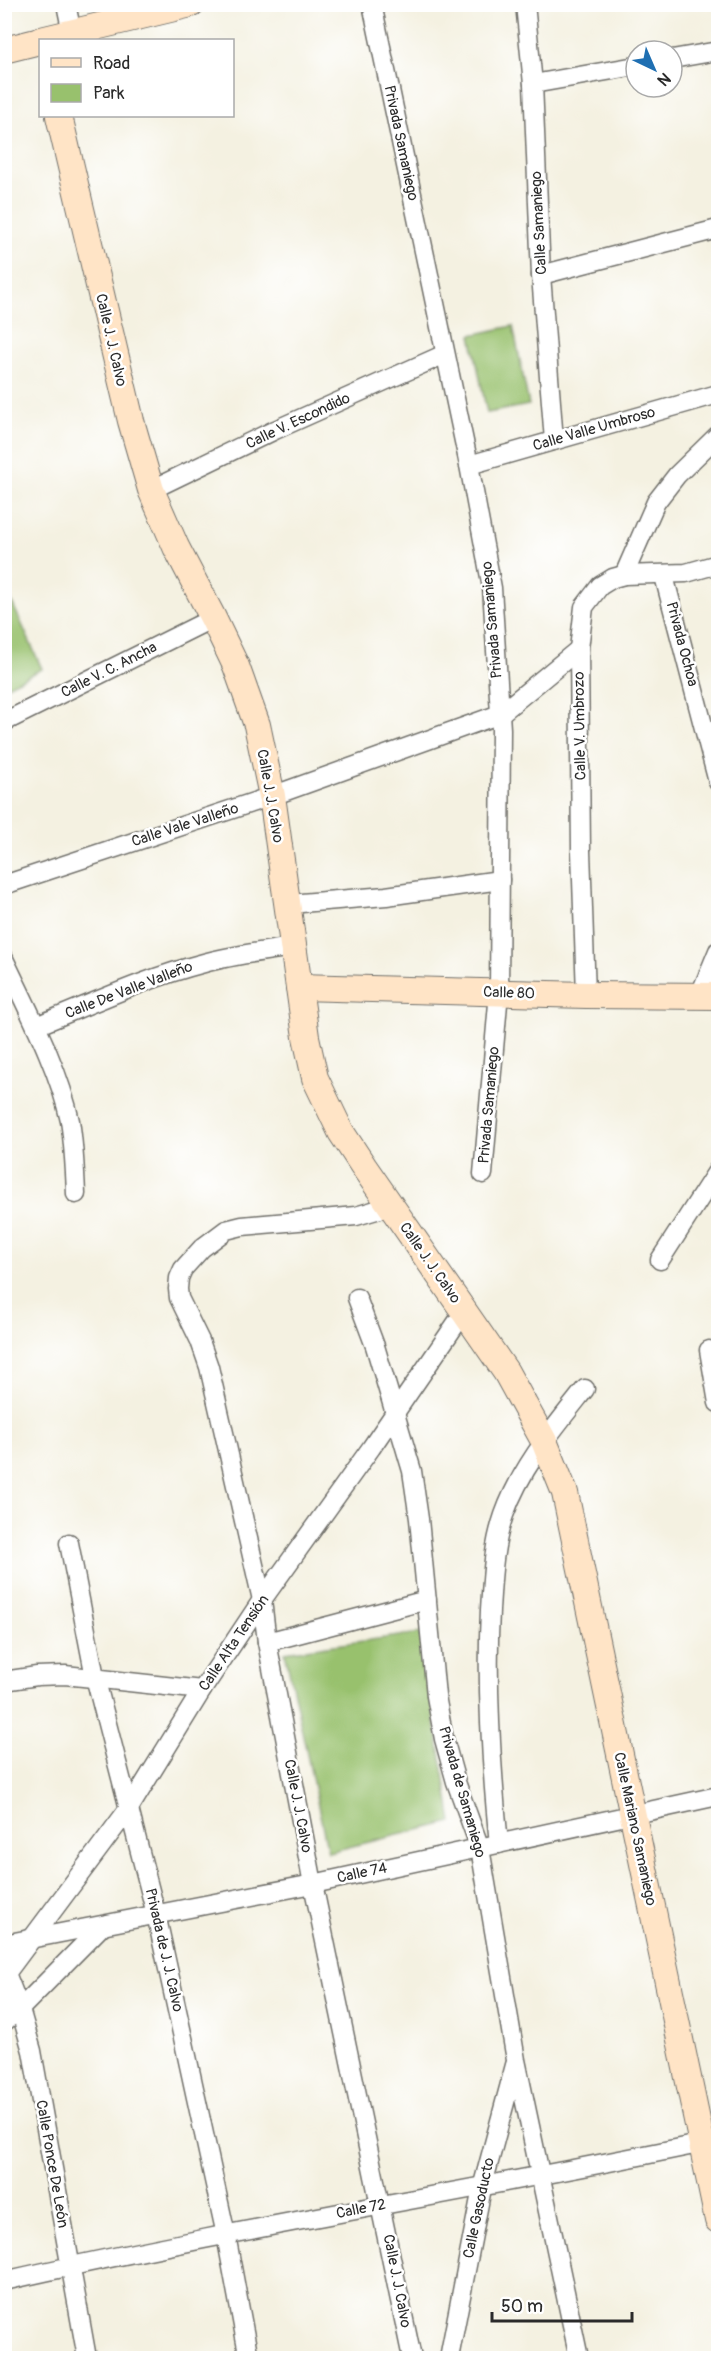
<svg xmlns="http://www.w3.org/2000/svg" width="723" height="2363" viewBox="0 0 723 2363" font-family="Pangolin,sans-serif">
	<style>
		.green { fill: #98c16d; stroke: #62764c; stroke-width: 1.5 }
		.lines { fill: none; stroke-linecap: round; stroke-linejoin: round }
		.street-casing { stroke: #71706b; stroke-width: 21 }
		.secondary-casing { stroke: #71706b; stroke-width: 28 }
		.street { stroke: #fff; stroke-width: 18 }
		.secondary { stroke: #ffe4c6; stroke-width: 26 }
		.labels { text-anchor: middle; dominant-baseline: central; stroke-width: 5; stroke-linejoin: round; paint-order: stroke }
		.street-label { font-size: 15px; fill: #2b2b2b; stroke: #fff }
	</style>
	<rect width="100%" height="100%" fill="#fff"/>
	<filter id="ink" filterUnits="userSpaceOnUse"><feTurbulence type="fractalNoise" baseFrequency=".0167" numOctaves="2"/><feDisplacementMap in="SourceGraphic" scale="12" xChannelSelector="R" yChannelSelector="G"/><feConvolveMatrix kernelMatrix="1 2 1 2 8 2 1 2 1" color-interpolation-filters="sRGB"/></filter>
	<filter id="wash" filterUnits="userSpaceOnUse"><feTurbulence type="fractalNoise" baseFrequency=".008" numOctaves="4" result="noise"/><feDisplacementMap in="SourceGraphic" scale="24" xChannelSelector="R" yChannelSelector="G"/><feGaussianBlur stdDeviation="1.35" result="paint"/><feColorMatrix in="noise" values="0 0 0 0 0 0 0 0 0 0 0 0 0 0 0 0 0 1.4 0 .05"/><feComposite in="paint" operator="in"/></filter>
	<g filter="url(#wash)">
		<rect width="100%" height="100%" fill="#f4f1e1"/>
		<g class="green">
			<polygon points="513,326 529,405 487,413 471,335"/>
			<polygon points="10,598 42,669 5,687 5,601"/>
			<polygon points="420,1633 452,1822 328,1852 285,1652"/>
		</g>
	</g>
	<g filter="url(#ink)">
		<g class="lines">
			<g class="street-casing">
				<g id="street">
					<polyline points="66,4 72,33"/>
					<polyline points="372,4 469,465 492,588 501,729 499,992 483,1174"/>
					<polyline points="525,4 533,84 541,275 554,441"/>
					<polyline points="672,59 718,51"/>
					<polyline points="533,84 636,66"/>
					<polyline points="541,275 718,229"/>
					<polyline points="469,465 718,394"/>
					<polyline points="151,490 275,430 445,354"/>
					<polyline points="624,575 656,502 677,475 718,435"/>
					<polyline points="664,576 718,782"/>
					<polyline points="4,722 213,618"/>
					<polyline points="4,885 272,796 500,714 579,649"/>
					<polyline points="289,904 386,896 500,880"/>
					<path d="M4,959C27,1008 59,1068 70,1121C74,1145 75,1169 76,1194"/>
					<polyline points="586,995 581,851 579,649 584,607 600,586 613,578 624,575 686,573 718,564"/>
					<polyline points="699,997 718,951"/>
					<path d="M36,1026C91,1004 146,978 204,963C233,955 264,951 294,947"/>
					<polyline points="390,1206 356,1216 242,1226 226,1230 202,1248 183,1269 179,1278 178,1289 179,1298 200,1341 209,1367 262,1600 267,1642 313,1884 412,2358"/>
					<polyline points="660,1260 718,1170"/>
					<polyline points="357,1298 375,1346 412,1471 419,1519 436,1696 444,1739 456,1782 480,1848 516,2060 579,2358"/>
					<polyline points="709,1350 718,1403"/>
					<polyline points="69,1543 95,1677 156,1914 226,2235 249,2358"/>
					<polyline points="267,1642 427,1600"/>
					<polyline points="4,1681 37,1676 65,1675 202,1690"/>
					<path d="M499,1844C491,1765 486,1689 490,1610C492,1579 493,1546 504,1515C521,1467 554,1428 585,1389"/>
					<polyline points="4,1944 313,1884 718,1796"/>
					<polyline points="6,1973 20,2009 32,2051 87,2358"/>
					<polyline points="4,1976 130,1807 202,1690 262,1600 371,1448 464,1312"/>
					<polyline points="4,2022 20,2009 102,1926"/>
					<path d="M4,2281C241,2227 481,2190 718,2140"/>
					<polyline points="449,2358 482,2188 515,2065"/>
				</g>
			</g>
			<g class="secondary-casing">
				<g id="secondary">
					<polyline points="41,40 191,4"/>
					<polyline points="4,50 40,41"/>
					<polyline points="59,116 131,421 151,490 176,547 213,618 236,666 257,725 272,796 306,1037 315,1078 341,1132 364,1167 506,1372 544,1441 565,1493 718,2220"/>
					<polyline points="299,987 586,995 718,996"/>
				</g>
			</g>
			<use href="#street" class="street"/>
			<use href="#secondary" class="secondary"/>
		</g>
	</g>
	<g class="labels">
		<g class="street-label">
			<text transform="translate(401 143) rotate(78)">Privada Samaniego</text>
			<text transform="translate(539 223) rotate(-93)">Calle Samaniego</text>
			<text transform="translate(111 340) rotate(77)">Calle J. J. Calvo</text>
			<text transform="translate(298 421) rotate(-25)">Calle V. Escondido</text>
			<text transform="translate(594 429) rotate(-16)">Calle Valle Umbroso</text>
			<text transform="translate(492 620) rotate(-95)">Privada Samaniego</text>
			<text transform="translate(682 644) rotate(75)">Privada Ochoa</text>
			<text transform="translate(109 670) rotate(-27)">Calle V. C. Ancha</text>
			<text transform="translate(580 726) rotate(-91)">Calle V. Umbrozo</text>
			<text transform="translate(270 796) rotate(80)">Calle J. J. Calvo</text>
			<text transform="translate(185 825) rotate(-18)">Calle Vale Valleño</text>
			<text transform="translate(129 990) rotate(-21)">Calle De Valle Valleño</text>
			<text transform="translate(509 993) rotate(2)">Calle 80</text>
			<text transform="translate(489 1105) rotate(-85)">Privada Samaniego</text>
			<text transform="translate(430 1263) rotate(55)">Calle J. J. Calvo</text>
			<text transform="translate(234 1643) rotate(-56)">Calle Alta Tensión</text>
			<text transform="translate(462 1792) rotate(74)">Privada de Samaniego</text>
			<text transform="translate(298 1806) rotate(79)">Calle J. J. Calvo</text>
			<text transform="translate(635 1829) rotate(78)">Calle Mariano Samaniego</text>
			<text transform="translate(362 1873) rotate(-12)">Calle 74</text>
			<text transform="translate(164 1950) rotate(77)">Privada de J. J. Calvo</text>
			<text transform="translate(52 2164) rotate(80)">Calle Ponce De León</text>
			<text transform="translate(479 2208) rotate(-78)">Calle Gasoducto</text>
			<text transform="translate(361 2209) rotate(-11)">Calle 72</text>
			<text transform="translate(397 2281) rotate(79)">Calle J. J. Calvo</text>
		</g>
	</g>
	<rect width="723" height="2363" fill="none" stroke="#fff" stroke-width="24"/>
	<rect x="39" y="39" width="195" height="78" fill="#ffffff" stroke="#aaaaaa" stroke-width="1.5"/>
	<rect x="51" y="58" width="30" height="9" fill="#ffe4c6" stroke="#aaaaaa" stroke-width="1.5"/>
	<text x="93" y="69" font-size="18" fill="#2b2b2b">Road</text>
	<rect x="51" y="84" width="30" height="18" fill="#98c16d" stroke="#aaaaaa" stroke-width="1.5"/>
	<text x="93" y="99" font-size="18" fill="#2b2b2b">Park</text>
	<g transform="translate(654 69) rotate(136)"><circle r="28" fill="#ffffff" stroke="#aaaaaa" stroke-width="1.5"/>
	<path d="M0-4.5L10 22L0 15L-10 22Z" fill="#1f6fb2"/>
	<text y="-9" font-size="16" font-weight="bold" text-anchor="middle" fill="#2b2b2b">N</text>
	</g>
	<path d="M492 2312v9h140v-9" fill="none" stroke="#2b2b2b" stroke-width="3"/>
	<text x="501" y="2312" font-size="18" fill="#2b2b2b" stroke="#ffffff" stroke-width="4.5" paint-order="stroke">50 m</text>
</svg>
